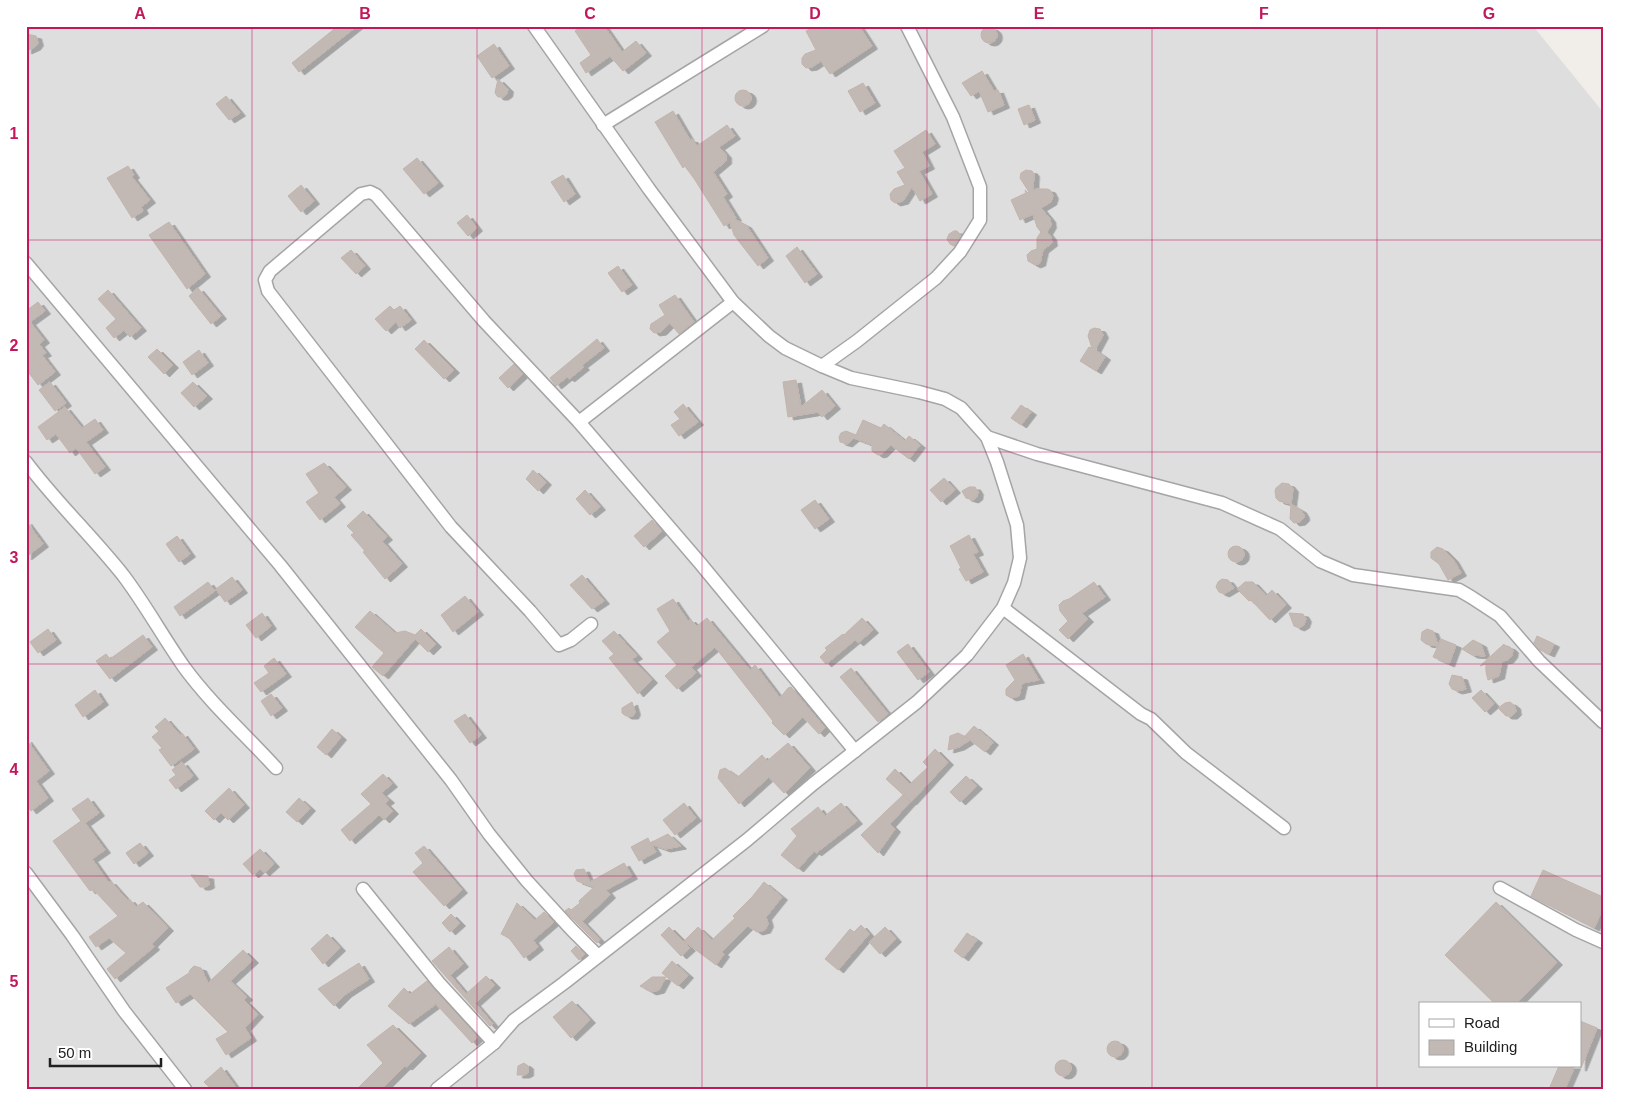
<svg xmlns="http://www.w3.org/2000/svg" width="1629" height="1115" viewBox="0 0 1629 1115" font-family="Helvetica,sans-serif">
	<style>
		.residential { fill: #dfdedf; fill-rule: evenodd }
		.building { fill: #c2b9b5; stroke: #c3b3ab; filter: url(#shadow) }
		.lines { fill: none; stroke-linecap: round; stroke-linejoin: round }
		.street-casing { stroke: #a5a5a5; stroke-width: 15 }
		.street { stroke: #fff; stroke-width: 12 }
		.grid { fill: none; stroke: #c2185b; stroke-width: 1; stroke-opacity: 0.55 }
		.neatline { fill: none; stroke: #c2185b; stroke-width: 2 }
		.grid-label { font-size: 16px; text-anchor: middle; font-weight: bold; fill: #c2185b }
	</style>
	<defs>
		<filter id="shadow"><feDropShadow dx="5.5" dy="3" stdDeviation="0" flood-color="#0004"/></filter>
	</defs>
	<rect width="100%" height="100%" fill="#f1ede9"/>
	<path class="residential" d="M26,26H1533L1603,112V1089H26ZM1420,1004H1580V1066H1420Z"/>
	<g class="building">
		<polygon points="338,26 357,26 299,72 292,63"/>
		<polygon points="581,26 604,26 622,52 636,41 646,53 623,71 610,56 586,73 580,63 591,55 575,31"/>
		<polygon points="815,26 859,26 872,46 830,74 821,61 812,67 806,68 802,64 802,58 805,54 816,50 806,31"/>
		<circle cx="989" cy="35" r="8"/>
		<polygon points="26,34 36,36 38,43 35,47 26,51"/>
		<polygon points="494,44 509,66 492,78 477,56"/>
		<polygon points="982,71 994,91 998,90 1004,105 988,112 979,91 971,96 962,83"/>
		<polygon points="498,79 508,89 507,94 503,97 498,97 495,93"/>
		<polygon points="863,83 875,103 860,112 848,91"/>
		<circle cx="743" cy="98" r="8"/>
		<polygon points="226,96 240,113 229,120 216,104"/>
		<polygon points="1029,105 1035,120 1024,125 1018,109"/>
		<polygon points="673,111 690,140 692,139 697,146 727,125 735,136 719,147 726,155 726,161 713,172 727,194 723,197 736,218 734,219 746,225 768,258 758,266 734,235 730,222 724,226 695,180 685,166 683,168 655,122"/>
		<polygon points="926,130 935,144 922,152 929,166 919,171 932,194 920,201 912,187 903,201 895,203 891,200 890,194 894,189 905,185 897,172 905,168 894,151"/>
		<polygon points="417,158 438,183 424,194 403,169"/>
		<polygon points="128,166 134,175 132,177 150,200 141,207 143,211 132,218 107,178"/>
		<polygon points="1026,170 1032,171 1034,174 1033,190 1037,189 1047,189 1050,190 1053,196 1051,202 1041,208 1050,219 1051,225 1047,232 1051,237 1052,243 1043,250 1040,263 1035,265 1028,261 1027,255 1031,251 1037,249 1037,238 1041,232 1037,227 1033,214 1020,220 1011,200 1026,193 1025,190 1028,193 1029,192 1020,178 1021,173"/>
		<polygon points="563,175 575,194 564,202 551,182"/>
		<polygon points="301,185 314,201 301,212 288,196"/>
		<polygon points="467,215 477,228 468,236 457,223"/>
		<polygon points="169,222 205,274 187,289 149,235"/>
		<polygon points="954,231 957,231 961,235 954,246 950,244 947,239 949,234"/>
		<polygon points="797,247 817,274 805,283 786,256"/>
		<polygon points="351,250 365,266 356,274 341,258"/>
		<polygon points="618,266 632,285 622,292 608,273"/>
		<polygon points="198,288 221,316 211,324 189,296"/>
		<polygon points="108,290 141,328 130,337 124,330 114,338 106,328 116,319 98,299"/>
		<polygon points="675,295 694,322 679,334 670,323 661,332 654,333 650,329 651,324 665,315 659,305"/>
		<polygon points="38,302 45,311 30,322 44,340 39,344 46,353 42,355 55,372 38,385 26,369 26,311"/>
		<polygon points="390,306 394,310 400,306 411,320 400,328 396,322 386,331 375,319"/>
		<polygon points="1094,328 1100,329 1103,335 1095,350 1105,357 1096,371 1080,361 1089,347 1092,348 1088,336 1090,330"/>
		<polygon points="597,339 604,348 582,365 584,367 569,379 567,377 556,386 550,378"/>
		<polygon points="424,340 454,370 444,379 415,349"/>
		<polygon points="157,349 173,365 164,374 148,357"/>
		<polygon points="199,350 208,363 192,375 183,362"/>
		<polygon points="514,364 523,374 508,388 499,378"/>
		<polygon points="796,380 801,407 822,390 835,406 822,417 818,412 788,417 783,382"/>
		<polygon points="50,382 66,403 55,411 39,390"/>
		<polygon points="193,382 207,396 194,407 181,393"/>
		<polygon points="683,404 698,422 679,436 671,425 680,419 674,412"/>
		<polygon points="1021,405 1031,412 1021,425 1011,418"/>
		<polygon points="65,407 82,428 95,419 103,430 86,442 105,467 95,474 76,448 70,453 56,434 47,440 38,427"/>
		<polygon points="863,420 881,428 884,424 905,441 909,436 920,445 909,459 891,445 882,454 878,455 872,451 872,445 854,438 847,444 840,442 839,437 841,433 846,431 856,435"/>
		<polygon points="324,463 346,487 334,497 340,504 320,520 306,502 319,493 306,474"/>
		<polygon points="533,470 546,482 538,491 526,479"/>
		<polygon points="944,478 955,490 941,502 930,490"/>
		<polygon points="1282,483 1289,484 1293,489 1291,504 1301,510 1304,515 1304,518 1300,522 1294,523 1290,519 1291,504 1279,501 1276,498 1275,491 1276,488"/>
		<polygon points="969,487 975,487 978,492 977,497 973,500 966,498 962,491"/>
		<polygon points="585,490 600,507 590,515 576,499"/>
		<polygon points="815,500 829,519 815,529 801,510"/>
		<polygon points="363,511 387,537 382,541 402,564 385,579 363,552 365,551 351,535 354,533 347,526"/>
		<polygon points="652,520 662,531 644,547 634,536"/>
		<polygon points="26,521 43,544 26,557"/>
		<polygon points="969,535 978,552 973,554 983,572 966,581 959,569 961,568 950,546"/>
		<polygon points="177,536 190,554 179,562 166,544"/>
		<circle cx="1236" cy="554" r="8"/>
		<polygon points="1437,547 1443,549 1453,559 1461,573 1448,580 1439,564 1431,558 1431,552"/>
		<polygon points="582,575 604,601 592,609 570,585"/>
		<polygon points="232,577 242,590 225,602 216,589"/>
		<polygon points="1222,579 1228,580 1234,588 1224,594 1219,592 1216,587 1218,582"/>
		<polygon points="208,582 215,591 180,616 174,607"/>
		<polygon points="1094,582 1105,597 1082,613 1088,619 1068,639 1059,630 1068,621 1060,611 1059,605 1063,601 1069,599"/>
		<polygon points="1245,582 1253,582 1266,596 1272,590 1286,605 1270,620 1251,600 1249,601 1237,589"/>
		<polygon points="465,596 478,612 453,632 441,615"/>
		<polygon points="673,599 688,621 690,619 697,626 707,618 750,670 755,665 780,698 788,688 791,687 825,728 819,734 803,717 784,735 772,723 773,721 715,647 691,667 696,673 677,689 665,676 677,665 657,642 670,631 657,609"/>
		<polygon points="370,611 395,633 405,631 415,635 421,629 436,644 428,652 415,639 383,676 372,667 384,653 355,627"/>
		<polygon points="262,613 271,626 256,638 246,625"/>
		<polygon points="1289,613 1303,614 1306,619 1304,625 1299,628 1294,626"/>
		<polygon points="862,618 873,630 858,643 855,640 826,664 820,657 827,650 825,648 843,634 844,635"/>
		<polygon points="48,629 56,640 38,653 30,642"/>
		<polygon points="1427,629 1433,631 1438,645 1441,639 1456,645 1449,664 1433,657 1438,646 1426,644 1421,640 1422,632"/>
		<polygon points="614,631 637,656 632,659 652,680 638,694 609,658 614,654 602,641"/>
		<polygon points="143,635 152,647 110,679 96,661 106,654 110,659"/>
		<polygon points="1537,636 1554,644 1549,654 1540,650 1534,643"/>
		<polygon points="1473,640 1481,644 1485,656 1472,655 1462,649"/>
		<polygon points="908,644 929,672 918,680 897,652"/>
		<polygon points="1504,644 1504,645 1510,647 1513,650 1512,655 1508,660 1502,661 1499,676 1488,680 1486,672 1486,664 1480,666"/>
		<polygon points="1023,654 1039,680 1022,683 1019,696 1011,698 1006,695 1006,689 1015,680 1006,665"/>
		<polygon points="274,658 286,674 261,692 254,683 269,673 264,666"/>
		<polygon points="851,668 888,714 878,722 840,677"/>
		<polygon points="1452,675 1462,677 1466,689 1457,691 1452,689 1449,684"/>
		<polygon points="95,690 103,702 83,717 75,705"/>
		<polygon points="1481,690 1494,704 1485,712 1472,698"/>
		<polygon points="271,694 282,708 271,716 261,701"/>
		<polygon points="632,702 635,712 633,716 626,716 622,713 622,708"/>
		<polygon points="1510,702 1515,706 1516,712 1512,716 1506,716 1498,708 1505,703"/>
		<polygon points="465,714 481,735 470,743 454,721"/>
		<polygon points="165,718 180,735 182,733 194,749 171,766 159,750 162,748 152,737 159,731 155,727"/>
		<polygon points="974,726 993,742 985,752 970,740 959,747 948,750 950,736 958,733 968,738 965,736"/>
		<polygon points="332,729 341,737 326,755 317,747"/>
		<polygon points="26,739 49,771 36,781 48,798 31,811 26,804"/>
		<polygon points="788,743 810,768 784,793 769,777 739,804 718,778 720,770 725,768 738,777 762,755 767,761"/>
		<polygon points="935,749 948,762 911,802 886,779 895,769 910,784 928,767 923,762"/>
		<polygon points="182,762 193,776 176,789 169,780 176,775 172,770"/>
		<polygon points="383,774 392,784 381,793 389,800 385,803 393,811 384,820 379,815 350,841 341,830 371,804 361,794"/>
		<polygon points="966,776 977,786 960,802 950,792"/>
		<polygon points="229,788 244,805 228,820 221,813 214,820 205,811"/>
		<polygon points="903,795 910,802 890,824 895,829 878,853 861,835"/>
		<polygon points="88,798 99,813 85,823 105,850 92,859 109,883 110,881 128,901 129,899 136,907 143,902 168,928 152,944 154,947 115,979 107,969 126,953 109,938 96,947 89,937 118,916 93,889 90,891 53,841 81,821 72,809"/>
		<polygon points="299,798 310,808 297,822 286,812"/>
		<polygon points="684,803 696,818 675,835 663,820"/>
		<polygon points="841,803 857,821 816,853 814,851 798,869 781,855 797,836 791,829 818,807 825,816"/>
		<polygon points="668,834 681,846 665,849 651,844 656,852 639,861 631,847 648,838 650,843"/>
		<polygon points="140,843 148,853 134,864 126,853"/>
		<polygon points="424,846 462,890 444,906 413,872 423,863 415,853"/>
		<polygon points="260,849 274,864 264,873 260,869 253,875 243,864"/>
		<polygon points="624,863 632,876 606,890 610,895 582,921 600,940 597,943 565,911 569,908 571,910 580,903 579,901 594,887 577,881 574,874 576,870 584,869 590,882"/>
		<polygon points="1543,870 1603,897 1603,909 1594,928 1531,896"/>
		<polygon points="191,875 208,876 209,885 205,887 200,887"/>
		<polygon points="764,882 782,897 766,917 768,924 765,930 757,932 748,926 722,952 724,954 716,965 684,941 698,927 712,940 735,918 733,916 752,897"/>
		<polygon points="1496,902 1557,962 1516,1004 1495,1004 1445,955"/>
		<polygon points="517,903 535,920 544,912 554,922 533,940 538,947 524,958 509,938 501,934"/>
		<polygon points="451,914 460,923 450,932 442,923"/>
		<polygon points="861,925 869,934 838,970 825,959 850,929 854,932"/>
		<polygon points="669,927 690,948 681,956 661,935"/>
		<polygon points="885,927 896,939 880,954 869,942"/>
		<polygon points="967,933 977,940 963,958 954,951"/>
		<polygon points="327,934 340,948 323,964 311,949"/>
		<polygon points="576,946 585,954 579,960 571,951"/>
		<polygon points="449,947 463,964 450,975 466,994 486,976 495,985 475,1003 493,1024 490,1026 432,961"/>
		<polygon points="243,950 253,960 230,981 247,997 244,1000 258,1014 245,1028 251,1038 226,1055 216,1039 228,1032 190,994 176,1003 166,988 189,973 190,970 194,966 201,968 208,983"/>
		<polygon points="672,961 688,975 678,986 662,973"/>
		<polygon points="359,963 369,979 346,994 334,1006 318,989"/>
		<polygon points="652,977 666,977 659,990 651,992 640,986"/>
		<polygon points="427,981 478,1037 472,1043 436,1004 409,1024 388,1006 404,988 410,994"/>
		<polygon points="572,1001 590,1020 571,1038 553,1017"/>
		<polygon points="1580,1021 1597,1028 1581,1068 1580,1068"/>
		<polygon points="393,1025 421,1053 407,1067 405,1066 382,1089 357,1089 383,1063 367,1045"/>
		<circle cx="1115" cy="1049" r="8"/>
		<circle cx="1063" cy="1068" r="8"/>
		<polygon points="524,1063 528,1066 528,1073 524,1075 517,1075 518,1066"/>
		<polygon points="1559,1066 1575,1066 1565,1089 1549,1089"/>
		<polygon points="221,1067 237,1089 211,1089 204,1082"/>
	</g>
	<g class="lines">
		<g class="street-casing">
			<g id="street">
				<polyline points="603,125 763,26"/>
				<polyline points="26,263 280,565 451,780 489,834 527,881 571,929 598,956"/>
				<polyline points="822,366 857,341 936,278 960,252 980,220 980,187 953,117 907,26"/>
				<polyline points="579,422 733,302"/>
				<polyline points="987,437 1037,454 1222,503 1280,529 1320,561 1353,575 1459,590 1471,597 1500,616 1539,661 1603,722"/>
				<path d="M26,462C56,502 92,536 123,575C145,604 163,637 184,667C211,704 245,734 276,768"/>
				<polyline points="1003,608 1141,714 1151,719 1186,753 1284,828"/>
				<polyline points="591,624 571,640 559,645 530,611 451,527 268,291 265,280 270,271 361,194 370,192 376,195 484,321 579,422 700,563 855,751"/>
				<polyline points="26,873 72,935 124,1011 185,1089"/>
				<polyline points="1500,888 1576,930 1603,942"/>
				<polyline points="363,889 439,983 494,1043"/>
				<polyline points="437,1089 494,1043 514,1020 564,983 747,840 813,784 917,702 967,655 1003,608 1014,583 1020,558 1017,525 997,462 987,437 961,408 945,399 919,392 851,378 822,366 785,348 769,336 733,302 649,189 534,26"/>
			</g>
		</g>
		<use href="#street" class="street"/>
	</g>
	<path class="grid" d="M252,26V1089M477,26V1089M702,26V1089M927,26V1089M1152,26V1089M1377,26V1089M26,240H1603M26,452H1603M26,664H1603M26,876H1603"/>
	<rect width="1629" height="1115" fill="none" stroke="#ffffff" stroke-width="55"/>
	<rect x="1419" y="1002" width="162" height="65" fill="#ffffff" stroke="#a6a6a6"/>
	<rect x="1429" y="1019" width="25" height="8" fill="#ffffff" stroke="#a6a6a6"/>
	<text x="1464" y="1028" font-size="15" fill="#212121">Road</text>
	<rect x="1429" y="1040" width="25" height="15" fill="#c2b9b5" stroke="#a6a6a6"/>
	<text x="1464" y="1052" font-size="15" fill="#212121">Building</text>
	<path d="M50 1058v8h111v-8" fill="none" stroke="#212121" stroke-width="2.5"/>
	<text x="58" y="1058" font-size="15" fill="#212121" stroke="#ffffff" stroke-width="4" paint-order="stroke">50 m</text>
	<rect x="28" y="28" width="1574" height="1060" class="neatline"/>
	<g class="grid-label">
		<text x="140" y="19">A</text>
		<text x="365" y="19">B</text>
		<text x="590" y="19">C</text>
		<text x="815" y="19">D</text>
		<text x="1039" y="19">E</text>
		<text x="1264" y="19">F</text>
		<text x="1489" y="19">G</text>
		<text x="14" y="139">1</text>
		<text x="14" y="351">2</text>
		<text x="14" y="563">3</text>
		<text x="14" y="775">4</text>
		<text x="14" y="987">5</text>
	</g>
</svg>
